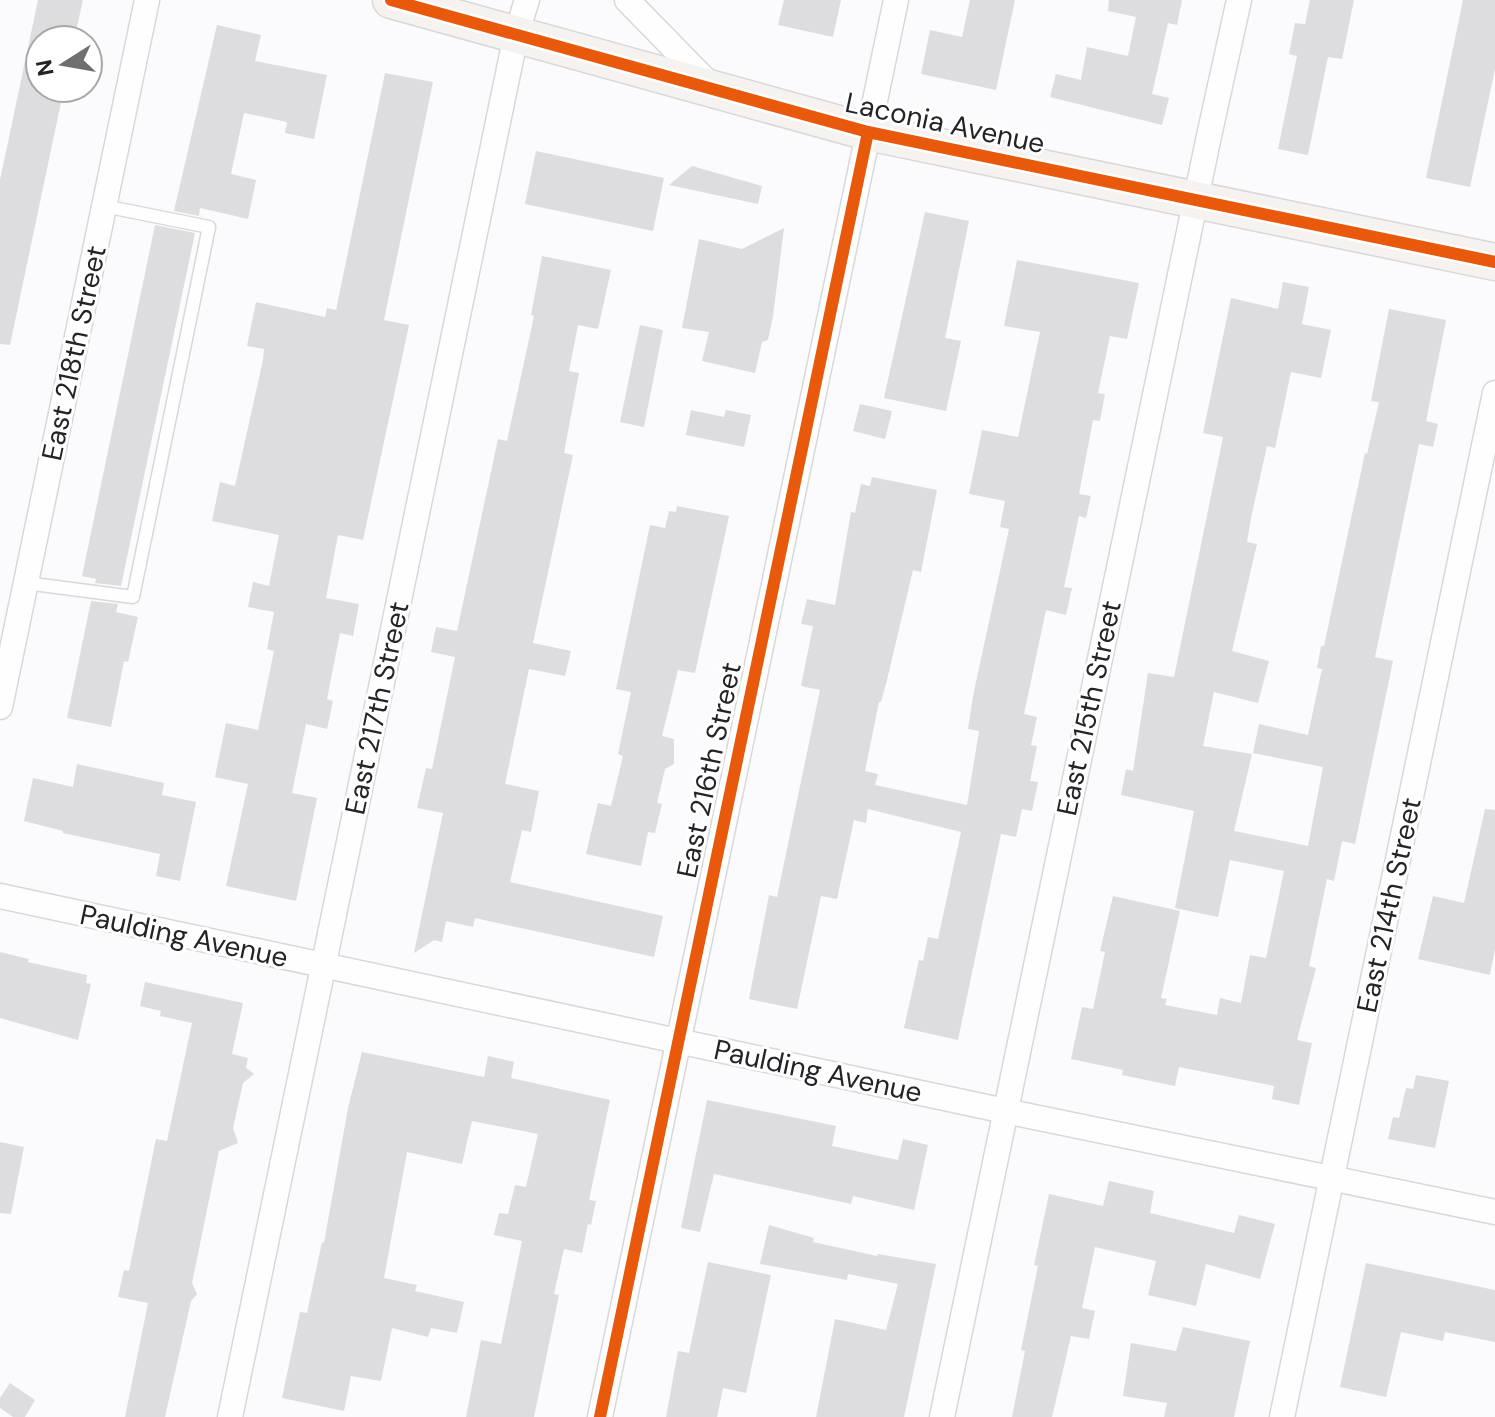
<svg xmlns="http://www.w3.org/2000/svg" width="1495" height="1417" viewBox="0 0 1495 1417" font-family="'DM Sans',sans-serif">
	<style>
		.building { fill: #dddcde }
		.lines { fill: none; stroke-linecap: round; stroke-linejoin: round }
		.lane-casing { stroke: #d8d8db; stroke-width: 15 }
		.street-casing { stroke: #d8d8db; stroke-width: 27 }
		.secondary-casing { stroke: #d8d8db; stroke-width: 39 }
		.lane { stroke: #fefeff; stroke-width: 12 }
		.street { stroke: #fefeff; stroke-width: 24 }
		.secondary { stroke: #f5f2ef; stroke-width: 36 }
		.cycleway-casing { stroke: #fff; stroke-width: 17 }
		.cycleway { stroke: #e8590c; stroke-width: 12 }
		.labels { text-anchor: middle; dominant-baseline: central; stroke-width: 6; stroke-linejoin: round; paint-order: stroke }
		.street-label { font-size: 28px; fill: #232427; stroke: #fff }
	</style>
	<rect width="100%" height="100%" fill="#fbfbfd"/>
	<g class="building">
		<polygon points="38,0 83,0 74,40 35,40 40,40 40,88 64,88 10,345 0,344 0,180"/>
		<polygon points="784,0 841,0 833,37 778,25"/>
		<polygon points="970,0 1015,0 996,90 921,74 930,30 962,37"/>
		<polygon points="1109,0 1182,0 1177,25 1168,23 1152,94 1169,98 1162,125 1050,97 1056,74 1081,80 1087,47 1128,56 1136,17 1108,11"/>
		<polygon points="1310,0 1354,0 1342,59 1328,57 1308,155 1278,149 1297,56 1289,54 1295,23 1305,24"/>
		<polygon points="1463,0 1495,0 1495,69 1470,187 1426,178"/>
		<polygon points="217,25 261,35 255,61 327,75 314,139 285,133 287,122 244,113 231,174 256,180 248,219 200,208 199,216 174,211"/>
		<polygon points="385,73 433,82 384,320 409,325 363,540 338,535 331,572 326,598 359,604 353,636 340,633 327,699 333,701 327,729 306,724 292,793 317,798 296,901 226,886 248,784 215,777 226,723 258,730 274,651 267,649 274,612 248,607 253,582 269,586 279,535 212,521 220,482 235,486 263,360 264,349 247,346 256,302 325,317 327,308 336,310"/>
		<polygon points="536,151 664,178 653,231 525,204"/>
		<polygon points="692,166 762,186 758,204 669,185"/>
		<polygon points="925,212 969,221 945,338 961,341 946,411 884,398"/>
		<polygon points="155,225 195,233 121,586 95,583 96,579 82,576"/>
		<polygon points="784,228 773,316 768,340 762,342 755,373 702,361 709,332 682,328 699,239 742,249"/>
		<polygon points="542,256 611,270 598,329 578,325 569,371 579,373 564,453 573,455 533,643 571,651 565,676 529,669 505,784 539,791 531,832 522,830 510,882 663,916 654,957 475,918 473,927 446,921 442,942 434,940 414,953 443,813 417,808 426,768 432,769 455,657 431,652 436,627 457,631 498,439 507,441 534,316 531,315"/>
		<polygon points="1017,260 1139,283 1127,339 1110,336 1098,393 1105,394 1100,421 1093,420 1079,494 1091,496 1086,518 1079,516 1064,587 1072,588 1066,615 1046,610 1024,714 1037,717 1031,745 1037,746 1030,781 1038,782 1032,811 1022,809 1016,837 1001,834 958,1040 904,1028 919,960 923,961 928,937 938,939 961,832 868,809 866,823 854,820 837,899 821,896 797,1009 749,999 769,895 777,897 820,690 801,686 813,626 801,624 807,599 835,605 851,512 855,513 861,484 870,486 872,477 937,490 921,572 913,570 887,680 881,702 879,702 865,771 878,774 875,785 967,805 979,731 968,729 973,696 1009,529 1000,527 1005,501 969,494 982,430 1018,437 1040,332 1004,326"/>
		<polygon points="1283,282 1309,287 1302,324 1331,330 1321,378 1291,372 1275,448 1267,446 1251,518 1247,542 1257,544 1232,651 1269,661 1258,703 1214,692 1203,746 1252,754 1234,831 1308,846 1323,767 1253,753 1259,724 1308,735 1322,669 1317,668 1321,646 1324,646 1365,453 1367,454 1379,402 1371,401 1389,309 1446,320 1426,421 1438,424 1433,447 1419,444 1375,657 1393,661 1355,844 1342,841 1334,881 1327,879 1309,966 1316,968 1297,1040 1312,1043 1299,1105 1272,1099 1274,1086 1179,1067 1175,1086 1122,1075 1123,1070 1071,1059 1082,1007 1093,1009 1105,952 1100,951 1113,896 1180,911 1161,998 1167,999 1165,1005 1217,1015 1220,998 1241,1003 1250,955 1266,958 1284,871 1230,860 1218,917 1175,908 1194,811 1121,795 1126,769 1133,771 1148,673 1174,677 1223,437 1203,433 1231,298 1278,309"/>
		<polygon points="640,325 663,330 644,427 620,422"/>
		<polygon points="860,404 892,411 885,439 853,431"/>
		<polygon points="691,410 724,417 726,410 751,415 744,447 686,435"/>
		<polygon points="677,506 729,516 695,673 678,670 662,736 674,739 674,764 665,769 657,803 662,804 655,833 648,832 641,866 586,854 598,803 611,806 623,756 618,754 631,692 616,689 650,525 665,528 669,511 676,512"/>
		<polygon points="91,601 118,604 116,612 138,617 128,662 124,661 111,727 67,718"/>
		<polygon points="77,764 164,783 162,795 196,802 180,881 156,876 160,854 63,833 63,831 24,821 33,778 73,787"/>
		<polygon points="1485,809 1495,810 1495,949 1490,975 1418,959 1433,896 1464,903"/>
		<polygon points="0,952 29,959 28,962 87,975 86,983 91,984 78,1040 0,1018"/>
		<polygon points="145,982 243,1003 232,1054 248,1058 246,1068 254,1074 243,1083 233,1128 238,1143 219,1151 192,1283 197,1294 191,1301 165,1417 125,1417 148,1303 118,1297 124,1270 129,1271 156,1139 167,1141 192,1023 160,1016 161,1011 140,1006"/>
		<polygon points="362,1052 484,1077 488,1056 514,1062 511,1078 610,1100 589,1200 596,1201 591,1225 588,1224 582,1253 564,1249 554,1294 559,1295 534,1417 466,1417 481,1340 501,1344 522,1241 494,1235 499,1213 508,1214 515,1185 526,1187 538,1134 472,1121 462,1164 407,1152 384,1278 417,1285 415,1291 464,1302 457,1333 431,1328 428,1337 392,1328 381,1381 351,1376 344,1411 282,1398 300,1312 307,1313 322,1242 324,1243 348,1108"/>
		<polygon points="1416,1075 1449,1081 1435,1148 1388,1139 1393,1117 1399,1118 1406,1088 1413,1089"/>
		<polygon points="707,1100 836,1126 832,1146 898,1160 903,1139 928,1145 914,1210 853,1196 851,1204 714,1174 700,1232 681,1228"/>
		<polygon points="0,1142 24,1147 11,1214 0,1213"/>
		<polygon points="1109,1181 1154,1191 1150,1213 1234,1233 1239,1215 1275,1224 1260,1279 1206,1264 1196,1306 1148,1295 1156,1261 1095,1247 1082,1308 1095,1311 1089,1339 1071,1336 1052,1417 1012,1417 1025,1351 1021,1350 1038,1266 1034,1265 1049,1194 1103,1206"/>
		<polygon points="769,1225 814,1238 813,1242 877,1256 878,1254 936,1264 904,1417 816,1417 835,1319 886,1330 898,1284 848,1274 847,1280 760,1264"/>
		<polygon points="708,1262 771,1275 746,1393 723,1388 717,1417 666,1417 678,1351 689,1353"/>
		<polygon points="1366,1263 1495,1290 1495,1342 1445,1332 1443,1341 1401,1332 1386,1397 1340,1387"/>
		<polygon points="1183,1327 1250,1341 1234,1417 1164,1417 1167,1403 1123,1396 1131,1343 1176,1351"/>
		<polygon points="10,1383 35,1400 25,1417 13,1417 0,1408 0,1398"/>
	</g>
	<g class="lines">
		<g class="lane-casing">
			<polyline id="lane" points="26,583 133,597 209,227 104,206"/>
		</g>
		<g class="street-casing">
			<g id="street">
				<polyline points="627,0 712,87"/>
				<polyline points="0,707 147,0"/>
				<polyline points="0,896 1005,1111 1495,1212"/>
				<polyline points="230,1417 516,35 527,0"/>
				<polyline points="600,1417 896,0"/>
				<polyline points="942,1417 1209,136 1239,0"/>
				<polyline points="1282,1417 1495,393"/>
			</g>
		</g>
		<g class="secondary-casing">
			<polyline id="secondary" points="391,0 868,132 1495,262"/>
		</g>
		<use href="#lane" class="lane"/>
		<use href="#street" class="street"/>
		<use href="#secondary" class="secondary"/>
		<g class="cycleway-casing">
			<g id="cycleway">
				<polyline points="391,0 868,132 1495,262"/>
				<polyline points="600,1417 868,132"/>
			</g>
		</g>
		<use href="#cycleway" class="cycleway"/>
	</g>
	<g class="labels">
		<g class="street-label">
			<text transform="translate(945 123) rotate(12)">Laconia Avenue</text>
			<text transform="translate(74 353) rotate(-78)">East 218th Street</text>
			<text transform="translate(377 708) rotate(-78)">East 217th Street</text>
			<text transform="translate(1089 708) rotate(-78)">East 215th Street</text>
			<text transform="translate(709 770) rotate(-78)">East 216th Street</text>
			<text transform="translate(1389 905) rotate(-78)">East 214th Street</text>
			<text transform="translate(184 936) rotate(12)">Paulding Avenue</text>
			<text transform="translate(818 1071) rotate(12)">Paulding Avenue</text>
		</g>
	</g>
	<g transform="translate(64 64) rotate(259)"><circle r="38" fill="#ffffff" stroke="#a7a7a9" stroke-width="2"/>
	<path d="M0-6L14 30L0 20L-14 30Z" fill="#6f6f72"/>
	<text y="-12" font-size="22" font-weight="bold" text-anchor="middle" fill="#232427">N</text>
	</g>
</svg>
